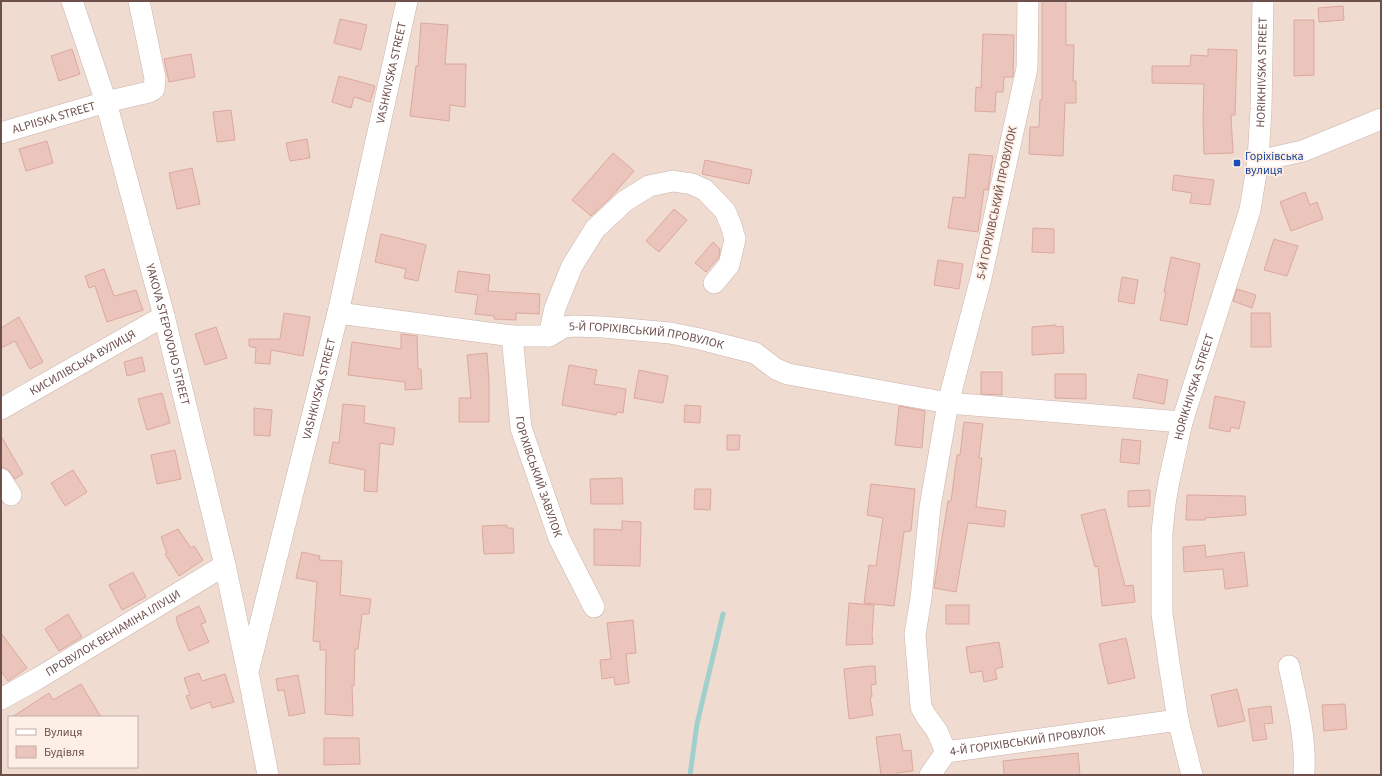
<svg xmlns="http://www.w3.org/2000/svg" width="1382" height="776" viewBox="0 0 1382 776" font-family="'Source Sans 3',sans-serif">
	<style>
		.residential { fill: #f0dbd0; fill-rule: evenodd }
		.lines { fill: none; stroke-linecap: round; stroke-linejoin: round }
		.stream { stroke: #a0d0cd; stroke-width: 5 }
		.building { fill: #ebc4bc; stroke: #dca89e }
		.minor-casing { stroke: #cab3ac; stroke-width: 22 }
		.minor { stroke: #fff; stroke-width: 21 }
		.transit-dot { fill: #1a4fb4; stroke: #fdefe6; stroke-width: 1.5 }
		.labels { text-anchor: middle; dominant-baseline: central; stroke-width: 3.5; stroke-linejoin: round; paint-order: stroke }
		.street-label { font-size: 12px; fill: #6d4f4b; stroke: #fdefe6 }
		.transit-label { font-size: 12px; fill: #164399; stroke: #fdefe6; text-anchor: start }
	</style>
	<rect width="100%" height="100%" fill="#f9eae1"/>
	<path class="residential" d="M1,1H1381V775H1ZM9,717H137V767H9Z"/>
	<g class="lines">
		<polyline class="stream" points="690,775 697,724 723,614"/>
	</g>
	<g class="building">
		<polygon points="1042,1 1066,1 1066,45 1074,45 1073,81 1076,81 1076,103 1065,103 1063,156 1029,154 1030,127 1039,127 1040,100 1042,100"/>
		<polygon points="1343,6 1344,20 1319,22 1318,8"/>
		<polygon points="340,19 367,25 361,50 334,43"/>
		<polygon points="1294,20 1314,20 1314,75 1294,76"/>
		<polygon points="421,23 448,25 445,64 466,64 465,107 450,105 449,121 410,116 416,66 418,66"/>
		<polygon points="983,34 1014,35 1013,77 1004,77 1003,92 996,92 995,112 975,111 976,87 981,88"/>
		<polygon points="72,49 80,74 59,81 51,56"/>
		<polygon points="1208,49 1237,50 1235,115 1231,115 1233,153 1204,154 1203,117 1204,84 1152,83 1152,66 1190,66 1191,55 1208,56"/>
		<polygon points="191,54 195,77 169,82 164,59"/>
		<polygon points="339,76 375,86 370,102 354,97 351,108 332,102"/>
		<polygon points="231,110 235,140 217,142 213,112"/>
		<polygon points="307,139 310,158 290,161 286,143"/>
		<polygon points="47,141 53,163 26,171 19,149"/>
		<polygon points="613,153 634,171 610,198 591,216 572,200"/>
		<polygon points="969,154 993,156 988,190 984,189 978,232 948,228 953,197 965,198"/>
		<polygon points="705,160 752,170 749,184 702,174"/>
		<polygon points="192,168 200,204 177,209 169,173"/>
		<polygon points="1174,175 1214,180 1210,205 1190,203 1192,193 1172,190"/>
		<polygon points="1305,192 1310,205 1317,202 1323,219 1291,231 1280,202"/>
		<polygon points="674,209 687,220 659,252 646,241"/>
		<polygon points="1033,228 1054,229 1054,253 1032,252"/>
		<polygon points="381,234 426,245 418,281 404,278 406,269 375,262"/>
		<polygon points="1274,239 1298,246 1287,276 1264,270"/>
		<polygon points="713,242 720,249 719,257 706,272 695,263"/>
		<polygon points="1171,257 1200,264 1187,325 1160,320 1166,292 1164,292"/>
		<polygon points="938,260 963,264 959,289 934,285"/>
		<polygon points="104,269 114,296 136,290 143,310 107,322 95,286 89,288 85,276"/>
		<polygon points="458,271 490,275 488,291 540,294 539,314 516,313 516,320 494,319 494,316 475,314 478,295 455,292"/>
		<polygon points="1122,277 1138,280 1134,304 1118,301"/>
		<polygon points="1237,289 1256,295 1252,308 1233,301"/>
		<polygon points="284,313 310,317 303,356 271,350 270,364 255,363 256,348 249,346 249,339 280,339"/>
		<polygon points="1251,313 1270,313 1271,347 1251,347"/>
		<polygon points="19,317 43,362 30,369 15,341 1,348 1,328"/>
		<polygon points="1056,325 1056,327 1063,326 1064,353 1032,355 1032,327"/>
		<polygon points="216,327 227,358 205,365 195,334"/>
		<polygon points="401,334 417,336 418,369 421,369 422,389 405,390 405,382 348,375 352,342 401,349"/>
		<polygon points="487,353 489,381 489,422 459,422 459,398 471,398 467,355"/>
		<polygon points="142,357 145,371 127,376 124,362"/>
		<polygon points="569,365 597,370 594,384 626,389 623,413 617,412 616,415 562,405"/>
		<polygon points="639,370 668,376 663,403 634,398"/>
		<polygon points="981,372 1002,372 1002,395 981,394"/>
		<polygon points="1055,374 1086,374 1086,399 1055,398"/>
		<polygon points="1138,374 1168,380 1164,404 1133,398"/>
		<polygon points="162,393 170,423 147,430 138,399"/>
		<polygon points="1215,396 1245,402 1239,429 1231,427 1230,432 1209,428"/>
		<polygon points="343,404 365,406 364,423 395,428 393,445 380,443 377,492 364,491 365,470 329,463 333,442 339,443"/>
		<polygon points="685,405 701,406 700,423 684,422"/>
		<polygon points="899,406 925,411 922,448 895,445"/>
		<polygon points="254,408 272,410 270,436 254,435"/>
		<polygon points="964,422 983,424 979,458 982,458 976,507 1006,511 1004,527 968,523 956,592 934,588 948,501 951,501 957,455 960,455"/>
		<polygon points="727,435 740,435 739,450 727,450"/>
		<polygon points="1,436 23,474 15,479 7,469 1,467"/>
		<polygon points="1122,439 1141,441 1139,464 1120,462"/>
		<polygon points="175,450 181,479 157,484 151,455"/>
		<polygon points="73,470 87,492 65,506 51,483"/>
		<polygon points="622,478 623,504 591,504 590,479"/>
		<polygon points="871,484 915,489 911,531 904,532 894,606 864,603 869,565 876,566 883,518 867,515"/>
		<polygon points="695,489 711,489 710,510 694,509"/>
		<polygon points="1150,490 1150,506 1128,507 1128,491"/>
		<polygon points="1187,495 1245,496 1246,515 1205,518 1205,520 1186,520"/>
		<polygon points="1105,509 1125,586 1133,585 1135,602 1102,606 1098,566 1095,567 1081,515"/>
		<polygon points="622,521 641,522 640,566 594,565 594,529 622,530"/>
		<polygon points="507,525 507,528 513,528 514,553 484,554 482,526"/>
		<polygon points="178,529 191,548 194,546 203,560 179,576 165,554 167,553 161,537"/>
		<polygon points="1205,545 1206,557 1244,552 1248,586 1225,589 1223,569 1184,572 1183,547"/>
		<polygon points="302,552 320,556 319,560 342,561 340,595 371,599 369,614 362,614 358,649 355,649 354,686 352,686 353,716 325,714 326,650 320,650 320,642 313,641 317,582 296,578"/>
		<polygon points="133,572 146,597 122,610 109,585"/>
		<polygon points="849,603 874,605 872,635 873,644 846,645"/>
		<rect x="946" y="605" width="23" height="19"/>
		<polygon points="199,606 206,622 201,624 209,642 189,651 178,625 176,617"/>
		<polygon points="68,614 82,637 59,651 45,629"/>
		<polygon points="633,620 636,653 626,654 629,683 615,685 614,677 602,679 600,660 611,659 607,623"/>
		<polygon points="1,633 27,668 8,681 1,671"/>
		<polygon points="1126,638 1135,678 1108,684 1099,644"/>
		<polygon points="999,642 1003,667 995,669 997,679 984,682 982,671 970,673 966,647"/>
		<polygon points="869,666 875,666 876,684 871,685 872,697 870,697 873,715 849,719 844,669"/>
		<polygon points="199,673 202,681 225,674 234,702 212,708 210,702 191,709 186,696 190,695 184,678"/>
		<polygon points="298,675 305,713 289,716 284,690 278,691 276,679"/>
		<polygon points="81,684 101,717 12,717 49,693 53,700"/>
		<polygon points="1237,689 1245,721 1218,727 1211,695"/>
		<polygon points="1345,704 1347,729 1324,731 1322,705"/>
		<polygon points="1271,706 1273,723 1264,724 1267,739 1253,741 1248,709"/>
		<polygon points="900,734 903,751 911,750 913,771 896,773 896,775 881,775 876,737"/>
		<polygon points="324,738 359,738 360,764 324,765"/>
		<polygon points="1078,753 1080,775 1004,775 1003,761"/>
	</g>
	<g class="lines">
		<g class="minor-casing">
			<g id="minor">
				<path id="s1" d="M72,1L106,102L164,316L225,565L248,673L268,775"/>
				<path id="s2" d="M1028,1L1027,68L981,278L948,403L930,507L921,598L915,634L921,707L926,716L937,731L946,752L1178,720"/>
				<path id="s3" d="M1,133L106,102L149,92L154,89L155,78L139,1"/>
				<polyline points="1258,161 1303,151 1381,119"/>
				<path id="s4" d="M338,313L512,336H549L564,327L574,326L603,327L670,333L700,339L755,353L776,369L788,374L948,403L1182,422"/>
				<path id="s5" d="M512,336L521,428L559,538L594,607"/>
				<polyline points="549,336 555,308 572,266 595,229 625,201 649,186 673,181 692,184 705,190 725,211 731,225 735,239 729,265 714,283"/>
				<path id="s6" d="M1,409L164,316"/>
				<polyline points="1,479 11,495"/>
				<path d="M1289,666C1296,700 1306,736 1304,771"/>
				<path id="s7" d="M249,668L338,313L407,1"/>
				<path id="s8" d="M1,699L37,679L225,565"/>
				<polyline points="930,775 946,752"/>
				<path id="s9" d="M1192,775L1178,720L1169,663L1162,614V533L1165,504L1169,481L1182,422L1250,210L1258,161L1261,109L1263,1"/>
			</g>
		</g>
		<use href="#minor" class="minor"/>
	</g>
	<rect class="transit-dot" x="1233" y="159" width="8" height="8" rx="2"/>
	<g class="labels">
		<g class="street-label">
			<text stroke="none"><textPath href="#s9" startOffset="719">HORIKHIVSKA STREET</textPath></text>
			<text stroke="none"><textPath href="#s7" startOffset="612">VASHKIVSKA STREET</textPath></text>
			<text stroke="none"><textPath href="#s3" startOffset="55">ALPIISKA STREET</textPath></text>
			<text transform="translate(997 203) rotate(-78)">5-Й ГОРІХІВСЬКИЙ ПРОВУЛОК</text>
			<text stroke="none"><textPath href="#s1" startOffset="347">YAKOVA STEPOVOHO STREET</textPath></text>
			<text stroke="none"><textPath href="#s4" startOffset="313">5-Й ГОРІХІВСЬКИЙ ПРОВУЛОК</textPath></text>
			<text stroke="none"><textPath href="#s6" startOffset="94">КИСИЛІВСЬКА ВУЛИЦЯ</textPath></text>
			<text stroke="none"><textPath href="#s9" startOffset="395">HORIKHIVSKA STREET</textPath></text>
			<text stroke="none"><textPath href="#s7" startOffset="288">VASHKIVSKA STREET</textPath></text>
			<text stroke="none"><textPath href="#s5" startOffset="144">ГОРІХІВСЬКИЙ ЗАВУЛОК</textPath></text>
			<text stroke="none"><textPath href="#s8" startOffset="130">ПРОВУЛОК ВЕНІАМІНА ІЛІУЦИ</textPath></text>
			<text stroke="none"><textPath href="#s2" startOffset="852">4-Й ГОРІХІВСЬКИЙ ПРОВУЛОК</textPath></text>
		</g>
		<g class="transit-label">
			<text x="1245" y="156">Горіхівська<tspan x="1245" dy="14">вулиця</tspan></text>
		</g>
	</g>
	<rect width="1382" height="776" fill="none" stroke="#6d4f4b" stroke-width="4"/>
	<rect x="8" y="716" width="130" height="52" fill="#fdefe6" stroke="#c3afa8"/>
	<rect x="16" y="729" width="20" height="6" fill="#ffffff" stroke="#c3afa8"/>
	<text x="44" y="736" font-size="12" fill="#6d4f4b">Вулиця</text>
	<rect x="16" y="746" width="20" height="12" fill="#ebc4bc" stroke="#c3afa8"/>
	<text x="44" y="756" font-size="12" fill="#6d4f4b">Будівля</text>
</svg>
